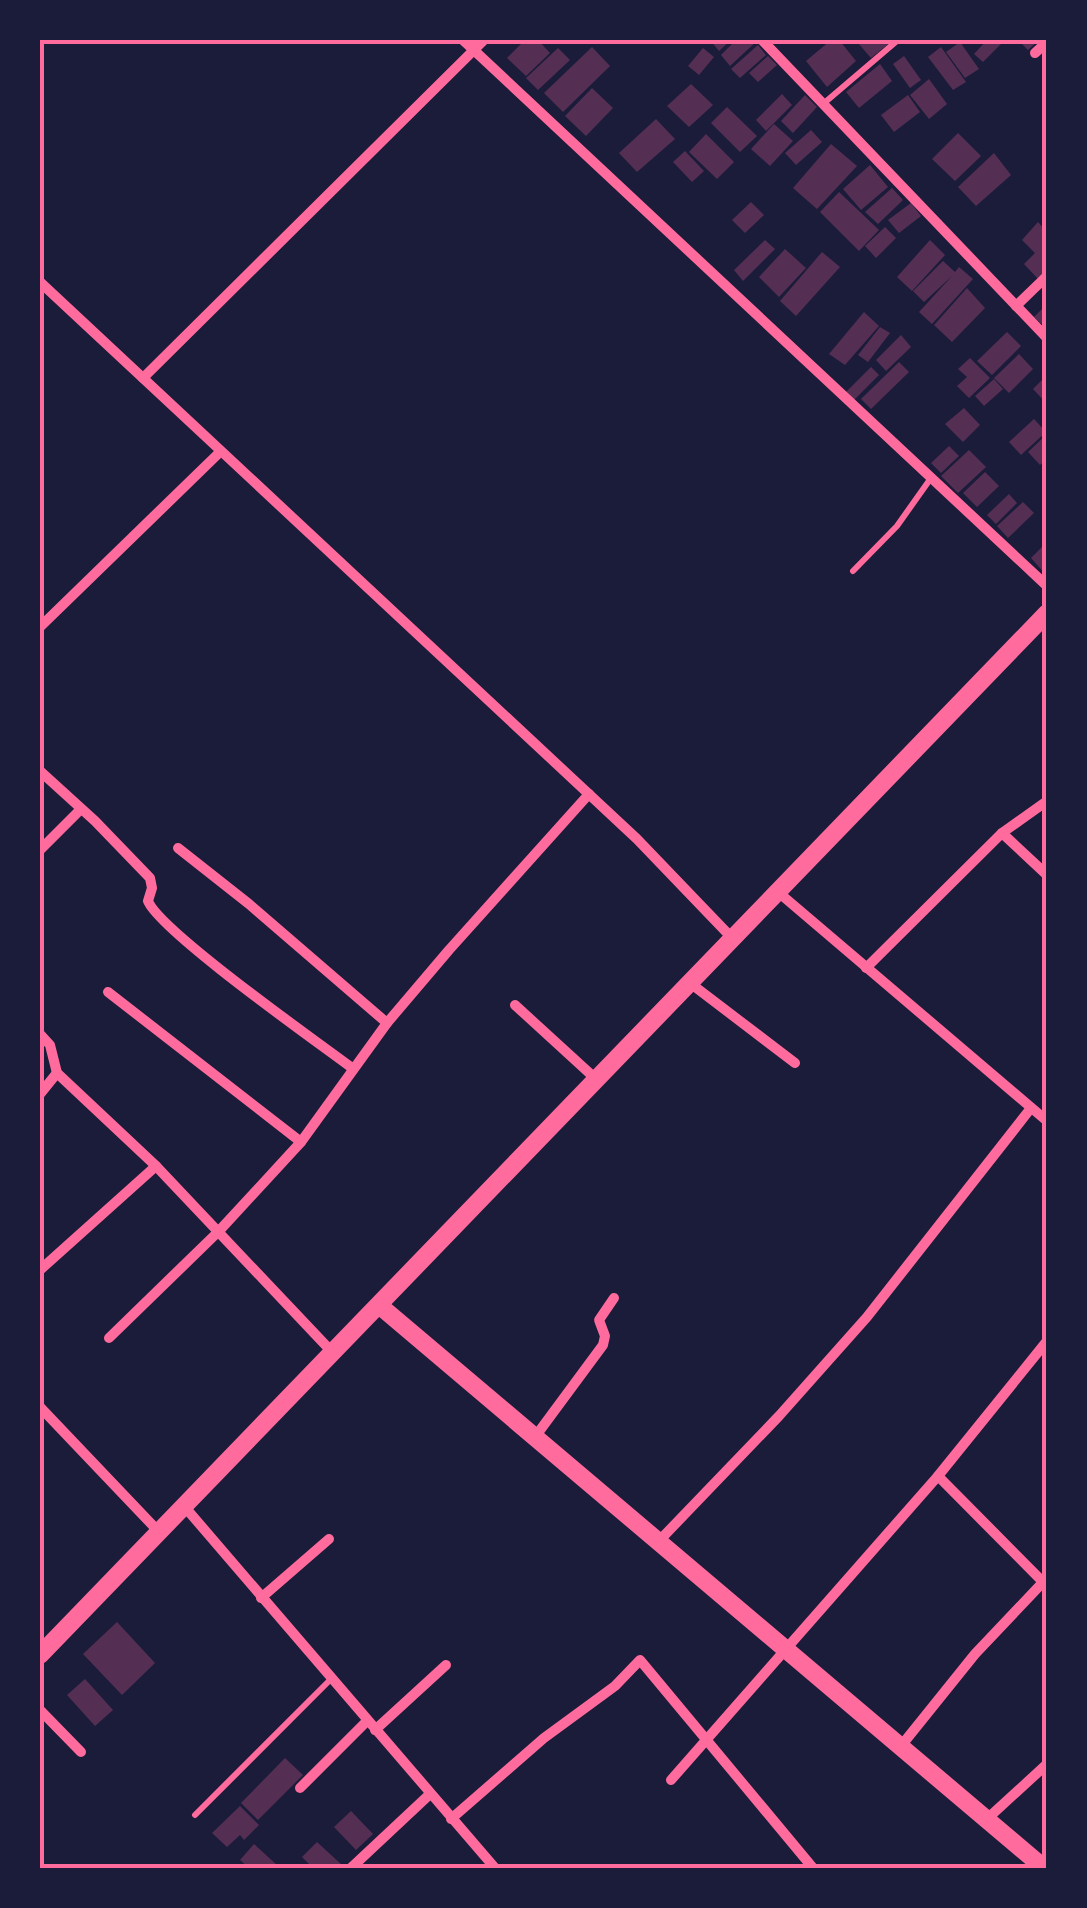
<svg xmlns="http://www.w3.org/2000/svg" width="1087" height="1908" viewBox="0 0 1087 1908" font-family="'Public Sans',sans-serif">
	<style>
		.building { fill: #542f53 }
		.lines { fill: none; stroke-linecap: round; stroke-linejoin: round }
		.service { stroke: #ff6b9d; stroke-width: 6 }
		.minor { stroke: #ff6b9d; stroke-width: 10 }
		.secondary { stroke: #ff6b9d; stroke-width: 18 }
		.neatline { fill: none; stroke: #ff6b9d; stroke-width: 4 }
	</style>
	<rect width="100%" height="100%" fill="#1b1b3a"/>
	<g class="building">
		<polygon points="525,40 538,40 550,53 526,76 507,58"/>
		<polygon points="710,40 731,40 719,51"/>
		<polygon points="736,40 758,40 730,66 721,55"/>
		<polygon points="831,40 839,40 856,61 827,87 806,61"/>
		<polygon points="861,40 893,40 871,58 858,43"/>
		<polygon points="987,40 1005,40 983,62 974,54"/>
		<polygon points="1018,40 1039,40 1028,50"/>
		<polygon points="960,42 979,69 965,78 946,52"/>
		<polygon points="758,45 766,55 740,78 731,69"/>
		<polygon points="592,47 610,66 563,112 544,93"/>
		<polygon points="941,47 966,82 953,90 928,57"/>
		<polygon points="558,48 570,60 538,90 526,78"/>
		<polygon points="703,48 714,57 699,75 688,66"/>
		<polygon points="768,56 777,65 758,82 749,73"/>
		<polygon points="904,56 921,80 910,88 893,64"/>
		<polygon points="880,64 892,81 859,108 846,92"/>
		<polygon points="929,79 947,104 929,119 910,95"/>
		<polygon points="691,84 713,105 689,127 667,106"/>
		<polygon points="592,88 613,108 586,136 565,116"/>
		<polygon points="782,94 792,105 766,131 756,120"/>
		<polygon points="805,95 817,107 793,133 781,121"/>
		<polygon points="908,95 920,112 894,132 881,115"/>
		<polygon points="727,107 757,136 740,152 711,123"/>
		<polygon points="656,119 675,139 637,172 619,153"/>
		<polygon points="774,124 793,141 770,166 751,149"/>
		<polygon points="811,130 822,142 796,165 785,153"/>
		<polygon points="958,133 981,156 955,181 932,159"/>
		<polygon points="706,134 734,162 717,179 689,152"/>
		<polygon points="831,144 857,166 817,209 793,188"/>
		<polygon points="685,151 704,171 692,182 673,162"/>
		<polygon points="994,153 1011,175 976,206 958,187"/>
		<polygon points="870,165 888,187 861,210 843,189"/>
		<polygon points="892,188 903,200 878,224 865,212"/>
		<polygon points="839,192 879,230 859,251 820,212"/>
		<polygon points="751,202 764,215 745,233 732,220"/>
		<polygon points="911,203 921,216 899,233 888,220"/>
		<polygon points="1038,222 1047,232 1047,272 1039,280 1024,264 1035,253 1022,240"/>
		<polygon points="885,227 896,238 876,258 865,246"/>
		<polygon points="765,240 775,249 743,281 734,270"/>
		<polygon points="930,240 945,255 912,291 897,277"/>
		<polygon points="785,249 806,268 779,297 759,277"/>
		<polygon points="822,252 840,267 796,316 780,301"/>
		<polygon points="943,261 955,272 959,267 973,279 932,324 919,312 952,276 924,302 913,291"/>
		<polygon points="967,288 985,308 952,342 934,325"/>
		<polygon points="1047,304 1047,325 1045,327 1034,317"/>
		<polygon points="864,312 879,326 845,365 829,354"/>
		<polygon points="880,327 890,333 868,362 858,355"/>
		<polygon points="1007,332 1021,346 992,375 977,361"/>
		<polygon points="901,335 911,347 886,371 876,360"/>
		<polygon points="1019,354 1033,369 1009,393 994,378"/>
		<polygon points="970,358 990,378 969,398 957,386 967,377 958,369"/>
		<polygon points="899,362 909,372 871,409 861,399"/>
		<polygon points="871,367 879,375 853,401 845,393"/>
		<polygon points="1047,375 1047,404 1033,389"/>
		<polygon points="994,379 1003,389 984,406 975,396"/>
		<polygon points="964,408 980,425 963,442 945,424"/>
		<polygon points="1034,419 1046,432 1021,455 1009,442"/>
		<polygon points="1047,434 1047,459 1040,465 1028,452"/>
		<polygon points="949,446 959,456 941,473 931,463"/>
		<polygon points="969,450 986,467 958,493 941,476"/>
		<polygon points="985,472 999,486 977,507 963,493"/>
		<polygon points="1009,494 1017,503 996,524 987,515"/>
		<polygon points="1023,502 1034,513 1008,538 997,526"/>
		<polygon points="1043,546 1047,550 1047,576 1031,558"/>
		<polygon points="117,1622 155,1663 122,1695 83,1654"/>
		<polygon points="85,1679 113,1710 95,1726 67,1695"/>
		<polygon points="285,1758 303,1775 258,1820 241,1803"/>
		<polygon points="240,1806 259,1825 244,1840 240,1835 227,1847 212,1833"/>
		<polygon points="351,1811 373,1834 356,1850 334,1827"/>
		<polygon points="317,1842 342,1865 339,1868 313,1868 302,1857"/>
		<polygon points="254,1844 278,1866 275,1868 249,1868 240,1860"/>
	</g>
	<g class="lines">
		<g class="service">
			<polyline points="823,104 898,40"/>
			<polyline points="853,571 897,526 931,478"/>
			<polyline points="195,1815 331,1679"/>
		</g>
		<g class="minor">
			<polyline points="463,40 1047,586"/>
			<polyline points="762,40 1047,338"/>
			<polyline points="1035,53 1047,42"/>
			<polyline points="40,282 637,839 732,938"/>
			<polyline points="1016,306 1047,276"/>
			<polyline points="143,378 484,40"/>
			<polyline points="40,627 220,452"/>
			<path d="M40,771L95,821L150,878L152,888L148,901C160,931 316,1041 352,1068"/>
			<polyline points="1002,833 1047,875"/>
			<polyline points="178,848 249,904 387,1023"/>
			<polyline points="40,850 81,809"/>
			<polyline points="778,892 1047,1121"/>
			<polyline points="866,968 1002,833 1047,801"/>
			<polyline points="690,983 795,1063"/>
			<polyline points="108,992 301,1142"/>
			<polyline points="515,1005 597,1080"/>
			<polyline points="40,1034 50,1045 57,1073 156,1166 333,1353"/>
			<polyline points="40,1094 57,1073"/>
			<polyline points="40,1270 156,1166"/>
			<polyline points="109,1338 219,1231 301,1142 387,1023 449,950 589,794"/>
			<polyline points="40,1407 159,1532"/>
			<polyline points="535,1437 603,1345 605,1336 599,1320 614,1298"/>
			<polyline points="938,1476 1043,1582"/>
			<polyline points="184,1506 495,1868"/>
			<polyline points="658,1542 779,1416 867,1317 1031,1108"/>
			<polyline points="261,1598 329,1539"/>
			<polyline points="40,1710 81,1752"/>
			<polyline points="375,1730 446,1665"/>
			<polyline points="901,1746 975,1654 1047,1578"/>
			<polyline points="671,1780 938,1476 1047,1341"/>
			<polyline points="300,1788 367,1721"/>
			<polyline points="451,1819 544,1738 615,1686 640,1660 813,1868"/>
			<polyline points="987,1819 1047,1764"/>
			<polyline points="351,1868 430,1794"/>
		</g>
		<g class="secondary">
			<polyline points="380,1306 1044,1868"/>
			<polyline points="40,1655 1047,613"/>
		</g>
	</g>
	<rect width="1087" height="1908" fill="none" stroke="#1b1b3a" stroke-width="85"/>
	<rect x="42" y="42" width="1002" height="1824" class="neatline"/>
</svg>
